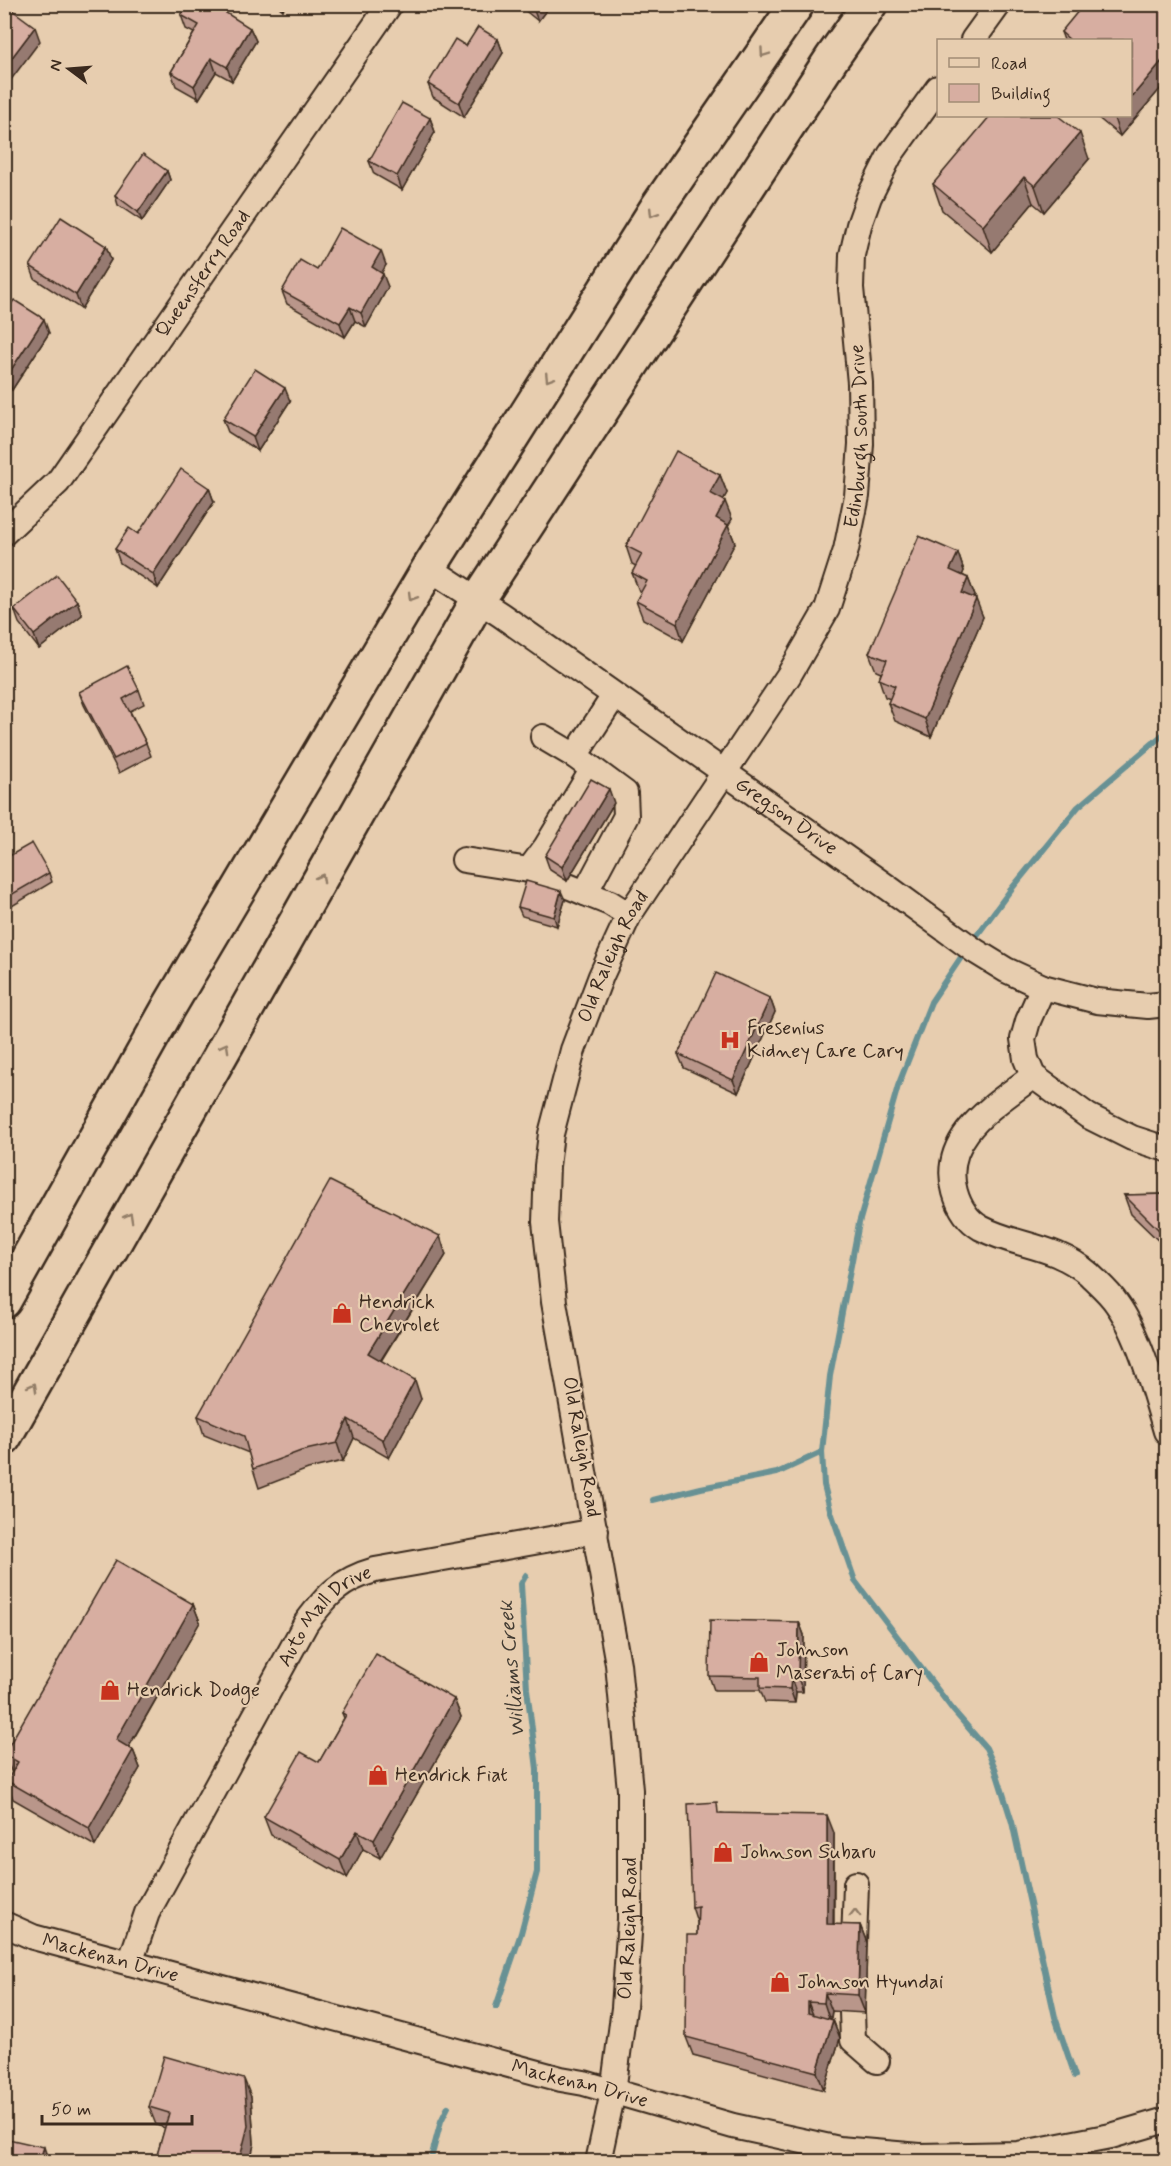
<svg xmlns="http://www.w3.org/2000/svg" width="1171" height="2166" viewBox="0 0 1171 2166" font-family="Mynerve,sans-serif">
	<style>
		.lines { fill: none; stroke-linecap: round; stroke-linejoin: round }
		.stream { stroke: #689194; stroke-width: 6 }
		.minor-casing { stroke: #3b2a1e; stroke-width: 28 }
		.highway-casing { stroke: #3b2a1e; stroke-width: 38 }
		.minor { stroke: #e7cdaf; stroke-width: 24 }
		.highway { stroke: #e7cdaf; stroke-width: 33 }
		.wall { fill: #b9968a; stroke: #3b2a1e; stroke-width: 1.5 }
		.shaded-wall { fill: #967a71; stroke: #3b2a1e; stroke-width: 1.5 }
		.building { fill: #d7aea1; stroke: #3b2a1e; stroke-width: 1.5 }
		.oneway { stroke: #917c66 }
		.labels { text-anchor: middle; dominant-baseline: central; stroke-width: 4.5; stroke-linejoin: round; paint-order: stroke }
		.street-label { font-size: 20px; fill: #3b2a1e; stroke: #e7cdaf }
		.poi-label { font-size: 20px; fill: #3b2a1e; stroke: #e7cdaf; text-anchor: start }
		.water-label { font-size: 21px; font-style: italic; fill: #423b32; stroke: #e7cdaf }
	</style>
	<rect width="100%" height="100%" fill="#e7cdaf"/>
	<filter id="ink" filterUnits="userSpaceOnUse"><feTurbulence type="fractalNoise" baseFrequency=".0167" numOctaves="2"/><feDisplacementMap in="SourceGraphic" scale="12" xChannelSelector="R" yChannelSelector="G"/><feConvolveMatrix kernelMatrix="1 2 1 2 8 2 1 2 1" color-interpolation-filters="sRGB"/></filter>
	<g filter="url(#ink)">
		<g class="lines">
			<g class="stream">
				<polyline points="972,942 1009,892 1078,807 1166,732"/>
				<polyline points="966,950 931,1002 898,1086 859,1223 830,1376 822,1452 824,1485 830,1509 855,1581 953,1710 986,1748 995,1768 1012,1822 1055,2017 1075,2076"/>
				<polyline points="653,1500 701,1488 777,1473 822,1452"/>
				<polyline points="496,2007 521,1933 537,1872 537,1769 527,1689 521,1584 526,1575"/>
				<polyline points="430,2162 441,2121 448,2107"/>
			</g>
			<g class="minor-casing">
				<g id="minor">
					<polyline points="973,40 999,4"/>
					<path id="s1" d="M4,533L58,482L390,4"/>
					<path id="s2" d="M429,568L501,615L890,889L975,951L1006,970L1043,987L1097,1001L1148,1006L1166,1004"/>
					<polyline points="614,696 575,756 625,793 626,816 585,893 610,903 629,915"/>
					<polyline points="543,737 575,756"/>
					<polyline points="464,860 529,870"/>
					<polyline points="585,893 529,870 546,847 593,769"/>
					<polyline points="1043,987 1028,1021 1023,1039 1026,1059 1033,1076 1088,1116 1132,1138 1166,1149"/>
					<path d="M1033,1076C996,1105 939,1136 955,1192C959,1206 967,1220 981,1228C1017,1247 1054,1244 1089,1274C1098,1283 1110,1293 1117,1304C1140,1336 1155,1394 1166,1431"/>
					<path id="s3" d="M4,1924L33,1937L561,2079L584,2083L733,2126L839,2149L920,2156L1018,2154L1111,2136L1166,2120"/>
					<polyline points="854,1943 856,1884"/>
					<path id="s4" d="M130,1963L147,1913L306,1623C327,1595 340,1580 375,1570L596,1531"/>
					<polyline points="852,2012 853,2040 877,2061"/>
					<path id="s5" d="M598,2162L613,2092L624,2008L630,1919V1790L618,1664L554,1302L545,1222L547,1166L551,1134L573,1050L601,976L629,915L789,675L827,609L846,550L857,496L861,444L860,383L851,288L852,255L859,225L869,197L890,155L938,88"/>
				</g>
			</g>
			<g class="highway-casing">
				<g id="highway">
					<polyline points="4,1301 169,1007 429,568 658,206 797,4"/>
					<polyline points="4,1438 478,600 832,58 870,4"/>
				</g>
			</g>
			<use href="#minor" class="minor"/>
			<use href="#highway" class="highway"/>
		</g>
		<g class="wall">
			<polygon points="275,4 286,4 283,10"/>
			<polygon points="517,4 551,4 538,21"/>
			<polygon points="1167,4 1167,81 1120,136 1096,116 1131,116 1131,40 1064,40 1061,32"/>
			<polygon points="181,15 250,28 256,41 232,81 216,72 199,99 176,86 171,72 194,33 186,29"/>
			<polygon points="498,39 503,53 464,117 433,97 428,84"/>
			<polygon points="430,118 435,132 402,190 374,174 369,161"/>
			<polygon points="1089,159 1044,212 1033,203 992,252 942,210 933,184"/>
			<polygon points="167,171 170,180 142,221 118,205 115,195"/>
			<polygon points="106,246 111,260 81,309 35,279 30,266"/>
			<polygon points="386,265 381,272 388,287 366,327 355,321 345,337 287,304 282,291 317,270"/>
			<polygon points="4,314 49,333 12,390 4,385"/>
			<polygon points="290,401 258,451 228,432 223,419"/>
			<polygon points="720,475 727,493 723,500 732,519 728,525 735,543 683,641 643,619 636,601 641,592 639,591 632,573 636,566 632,564 626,546"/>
			<polygon points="209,488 214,502 158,588 120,563 115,549"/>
			<polygon points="958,553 964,571 962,575 968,578 975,596 974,598 983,617 931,737 895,721 888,703 890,699 885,697 879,679 881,673 876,671 869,653"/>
			<polygon points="77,601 82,615 39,649 19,623 14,609"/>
			<polygon points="139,690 144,704 130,711 146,743 151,756 119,773 84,705 79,692"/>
			<polygon points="614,803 567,881 550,870 545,856"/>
			<polygon points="4,859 49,873 52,882 7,909 4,904"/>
			<polygon points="565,900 557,926 522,916 518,907"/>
			<polygon points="770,998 775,1012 738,1093 684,1068 678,1054"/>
			<polygon points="1167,1194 1167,1249 1131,1214 1124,1195"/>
			<polygon points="446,1255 381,1361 421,1399 389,1458 354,1438 343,1461 308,1469 259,1488 253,1469 249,1453 204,1435 198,1416"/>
			<polygon points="193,1604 200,1622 129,1747 133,1750 140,1768 95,1846 13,1799 7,1781 12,1773 4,1754"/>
			<polygon points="799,1622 804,1635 803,1692 796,1692 795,1703 765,1702 760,1690 714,1690 709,1676"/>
			<polygon points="454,1699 461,1717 380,1858 363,1849 347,1878 271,1835 264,1817 319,1762 344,1718 342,1713"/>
			<polygon points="721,1813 834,1833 834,1925 860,1925 867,1943 865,2013 832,2011 831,2019 833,2020 840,2038 824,2090 693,2055 686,2037 697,1935 697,1922 692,1907"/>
			<polygon points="251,2097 254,2144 250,2162 155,2162 165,2128 156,2125 149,2107"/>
		</g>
		<g class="shaded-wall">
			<polygon points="281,4 286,4 283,10"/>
			<polygon points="535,4 551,4 538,21 533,8"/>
			<polygon points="35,27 40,41 4,89 4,68"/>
			<polygon points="250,28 256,41 232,81 227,67"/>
			<polygon points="498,39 503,53 464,117 459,103"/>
			<polygon points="1167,55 1167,81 1120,136 1114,118 1116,116 1131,116 1131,98"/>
			<polygon points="211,58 216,72 199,99 194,86"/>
			<polygon points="430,118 435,132 402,190 397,176"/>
			<polygon points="1080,133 1089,159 1044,212 1035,186"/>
			<polygon points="167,171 170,180 142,221 138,212"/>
			<polygon points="1024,177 1033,203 992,252 983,226"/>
			<polygon points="106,246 111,260 81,309 76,295"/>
			<polygon points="381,251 386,265 377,281 372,267"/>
			<polygon points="383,274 388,287 366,327 361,313"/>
			<polygon points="350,307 355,321 345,337 340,323"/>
			<polygon points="44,319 49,333 12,390 7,376"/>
			<polygon points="285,388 290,401 258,451 253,437"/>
			<polygon points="720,475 727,493 717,511 710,493"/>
			<polygon points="209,488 214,502 158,588 153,574"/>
			<polygon points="725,501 732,519 722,537 716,518"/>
			<polygon points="728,525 735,543 683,641 677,623"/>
			<polygon points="958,553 964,571 957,588 950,570"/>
			<polygon points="968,578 975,596 968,611 962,593"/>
			<polygon points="976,599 983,617 931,737 925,719"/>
			<polygon points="77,601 82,615 39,649 34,635"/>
			<polygon points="609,789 614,803 567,881 562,867"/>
			<polygon points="561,891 565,900 557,926 554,917"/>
			<polygon points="770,998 775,1012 738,1093 733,1080"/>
			<polygon points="440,1236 446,1255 374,1371 368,1353"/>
			<polygon points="415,1380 421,1399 389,1458 383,1440"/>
			<polygon points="348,1419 354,1438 343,1461 337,1443"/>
			<polygon points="193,1604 200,1622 122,1758 116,1740"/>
			<polygon points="799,1622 804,1635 803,1692 798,1678"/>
			<polygon points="791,1678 796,1692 795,1703 790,1689"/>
			<polygon points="454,1699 461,1717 380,1858 374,1840"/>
			<polygon points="133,1750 140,1768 95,1846 89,1828"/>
			<polygon points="827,1815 834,1833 833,1942 827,1924"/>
			<polygon points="357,1831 363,1849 347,1878 340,1860"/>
			<polygon points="860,1925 867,1943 865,2013 858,1995"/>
			<polygon points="825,1993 832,2011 830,2021 824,2003"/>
			<polygon points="808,2002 815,2020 808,2013"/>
			<polygon points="833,2020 840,2038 824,2090 817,2072"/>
			<polygon points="244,2079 251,2097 254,2144 250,2162 239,2162"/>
			<polygon points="44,2147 49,2162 39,2162"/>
		</g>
		<g class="building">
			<polygon points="4,4 35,27 4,68"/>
			<polygon points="188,4 212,4 250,28 227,67 211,58 194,86 171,72 199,25 181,15"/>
			<polygon points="1084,4 1167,4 1167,55 1131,98 1131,40 1070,40 1061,32"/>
			<polygon points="478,27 498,39 459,103 428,84 455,39 466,46"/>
			<polygon points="402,103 430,118 397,176 369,161"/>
			<polygon points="990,116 1058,116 1080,133 1035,186 1024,177 983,226 933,184"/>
			<polygon points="143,154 167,171 138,212 115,195"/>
			<polygon points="61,217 106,246 76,295 30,266"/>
			<polygon points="340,228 381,251 372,267 383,274 361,313 350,307 340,323 282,291 300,260 317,270"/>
			<polygon points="14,300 44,319 7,376 4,374 4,314"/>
			<polygon points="255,369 285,388 253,437 223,419"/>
			<polygon points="676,451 720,475 710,493 725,501 716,518 728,525 677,623 636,601 647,581 632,573 642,554 626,546"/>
			<polygon points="181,469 209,488 153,574 115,549 129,528 138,534"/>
			<polygon points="919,536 958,553 950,570 968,578 962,593 976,599 925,719 888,703 895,686 879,679 887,660 869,653"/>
			<polygon points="57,575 77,601 34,635 14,609"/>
			<polygon points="127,666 139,690 123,699 146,743 114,759 79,692"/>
			<polygon points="591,779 609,789 562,867 545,856"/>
			<polygon points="32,843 49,873 4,899 4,859"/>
			<polygon points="526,881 561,891 554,917 518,907"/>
			<polygon points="716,973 770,998 733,1080 678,1054"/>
			<polygon points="330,1181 440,1236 368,1353 415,1380 383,1440 348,1419 337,1443 301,1451 253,1469 244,1436 198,1416"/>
			<polygon points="1167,1194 1167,1238 1124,1195"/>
			<polygon points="116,1560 193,1604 116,1740 133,1750 89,1828 7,1781 18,1762 4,1754"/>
			<polygon points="710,1620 799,1622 798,1678 791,1678 790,1689 760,1688 760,1677 709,1676"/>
			<polygon points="376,1654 454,1699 374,1840 357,1831 340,1860 264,1817 301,1752 319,1762 346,1715 342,1713"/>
			<polygon points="717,1802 718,1813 827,1815 827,1924 860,1925 858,1995 825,1993 824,2003 808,2002 808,2013 833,2020 817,2072 686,2037 687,1935 697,1935 698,1906 692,1907 688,1804"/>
			<polygon points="164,2056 244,2079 248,2126 239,2162 155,2162 169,2113 149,2107"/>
			<polygon points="4,2138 44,2147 39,2162 4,2162"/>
		</g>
		<defs><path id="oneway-chevron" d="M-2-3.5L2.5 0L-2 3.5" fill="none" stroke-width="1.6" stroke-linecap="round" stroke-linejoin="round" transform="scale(1.5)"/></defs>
		<g class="oneway">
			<use href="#oneway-chevron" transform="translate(764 53) rotate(125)"/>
			<use href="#oneway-chevron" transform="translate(653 213) rotate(122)"/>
			<use href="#oneway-chevron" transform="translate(549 378) rotate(122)"/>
			<use href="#oneway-chevron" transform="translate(412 597) rotate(121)"/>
			<use href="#oneway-chevron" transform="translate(321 878) rotate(-61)"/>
			<use href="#oneway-chevron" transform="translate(225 1047) rotate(-61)"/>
			<use href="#oneway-chevron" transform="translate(129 1217) rotate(-61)"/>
			<use href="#oneway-chevron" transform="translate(33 1387) rotate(-61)"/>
			<use href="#oneway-chevron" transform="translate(855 1913) rotate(-89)"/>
		</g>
	</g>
	<defs>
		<g id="hospital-bare" transform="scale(1.62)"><path d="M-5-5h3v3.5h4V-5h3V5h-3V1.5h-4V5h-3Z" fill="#c8321e" stroke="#e7cdaf" stroke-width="2.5" paint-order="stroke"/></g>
		<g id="shop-bare" transform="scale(1.62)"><path d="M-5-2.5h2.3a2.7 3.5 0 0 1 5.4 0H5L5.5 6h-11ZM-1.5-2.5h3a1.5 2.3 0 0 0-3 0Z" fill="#c8321e" stroke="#e7cdaf" stroke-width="2.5" paint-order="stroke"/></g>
	</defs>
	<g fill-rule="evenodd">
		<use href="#hospital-bare" x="730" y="1040"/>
		<use href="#shop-bare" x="342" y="1313"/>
		<use href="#shop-bare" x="759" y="1662"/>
		<use href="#shop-bare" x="110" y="1690"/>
		<use href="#shop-bare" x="378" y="1775"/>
		<use href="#shop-bare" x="723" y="1852"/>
		<use href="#shop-bare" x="780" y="1982"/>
	</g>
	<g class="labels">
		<g class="street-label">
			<text stroke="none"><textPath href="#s1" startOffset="328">Queensferry Road</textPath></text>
			<text stroke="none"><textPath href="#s5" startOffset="1812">Edinburgh South Drive</textPath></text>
			<text stroke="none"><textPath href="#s2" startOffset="435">Gregson Drive</textPath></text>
			<text stroke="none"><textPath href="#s5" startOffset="1226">Old Raleigh Road</textPath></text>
			<text transform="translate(581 1447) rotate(80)">Old Raleigh Road</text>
			<text stroke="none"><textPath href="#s4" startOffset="402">Auto Mall Drive</textPath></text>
			<text stroke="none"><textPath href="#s5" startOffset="236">Old Raleigh Road</textPath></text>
			<text stroke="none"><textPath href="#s3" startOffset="112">Mackenan Drive</textPath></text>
			<text stroke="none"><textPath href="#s3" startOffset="598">Mackenan Drive</textPath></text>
		</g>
		<g class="poi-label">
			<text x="747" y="1028">Fresenius<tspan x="747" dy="23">Kidney Care Cary</tspan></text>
			<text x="359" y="1302">Hendrick<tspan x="359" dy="23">Chevrolet</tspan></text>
			<text x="776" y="1650">Johnson<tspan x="776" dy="23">Maserati of Cary</tspan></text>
			<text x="127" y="1690">Hendrick Dodge</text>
			<text x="395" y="1775">Hendrick Fiat</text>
			<text x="740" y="1852">Johnson Subaru</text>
			<text x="797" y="1982">Johnson Hyundai</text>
		</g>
		<g class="water-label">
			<text transform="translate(512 1669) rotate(-95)">Williams Creek</text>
		</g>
	</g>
	<rect width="1171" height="2166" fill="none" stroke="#e7cdaf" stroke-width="24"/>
	<rect x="12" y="12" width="1147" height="2142" fill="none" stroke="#3b2a1e" stroke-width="2" filter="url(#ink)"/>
	<rect x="937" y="39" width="195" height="78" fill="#e7cdaf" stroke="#a28c75" stroke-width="1.5"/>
	<rect x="949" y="58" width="30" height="9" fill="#e7cdaf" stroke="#a28c75" stroke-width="1.5"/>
	<text x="991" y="69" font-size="18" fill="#3b2a1e">Road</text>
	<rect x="949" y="84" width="30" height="18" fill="#d7aea1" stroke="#a28c75" stroke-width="1.5"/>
	<text x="991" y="99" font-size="18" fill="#3b2a1e">Building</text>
	<g transform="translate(69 69) rotate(286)" stroke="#e7cdaf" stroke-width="4.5" paint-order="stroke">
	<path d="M0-4.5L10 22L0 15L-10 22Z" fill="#3b2a1e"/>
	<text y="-9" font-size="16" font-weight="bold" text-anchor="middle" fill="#3b2a1e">N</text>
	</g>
	<path d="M42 2115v9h150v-9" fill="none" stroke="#3b2a1e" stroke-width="3"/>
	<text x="51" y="2115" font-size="18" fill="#3b2a1e" stroke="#e7cdaf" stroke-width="4.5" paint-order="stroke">50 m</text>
</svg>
